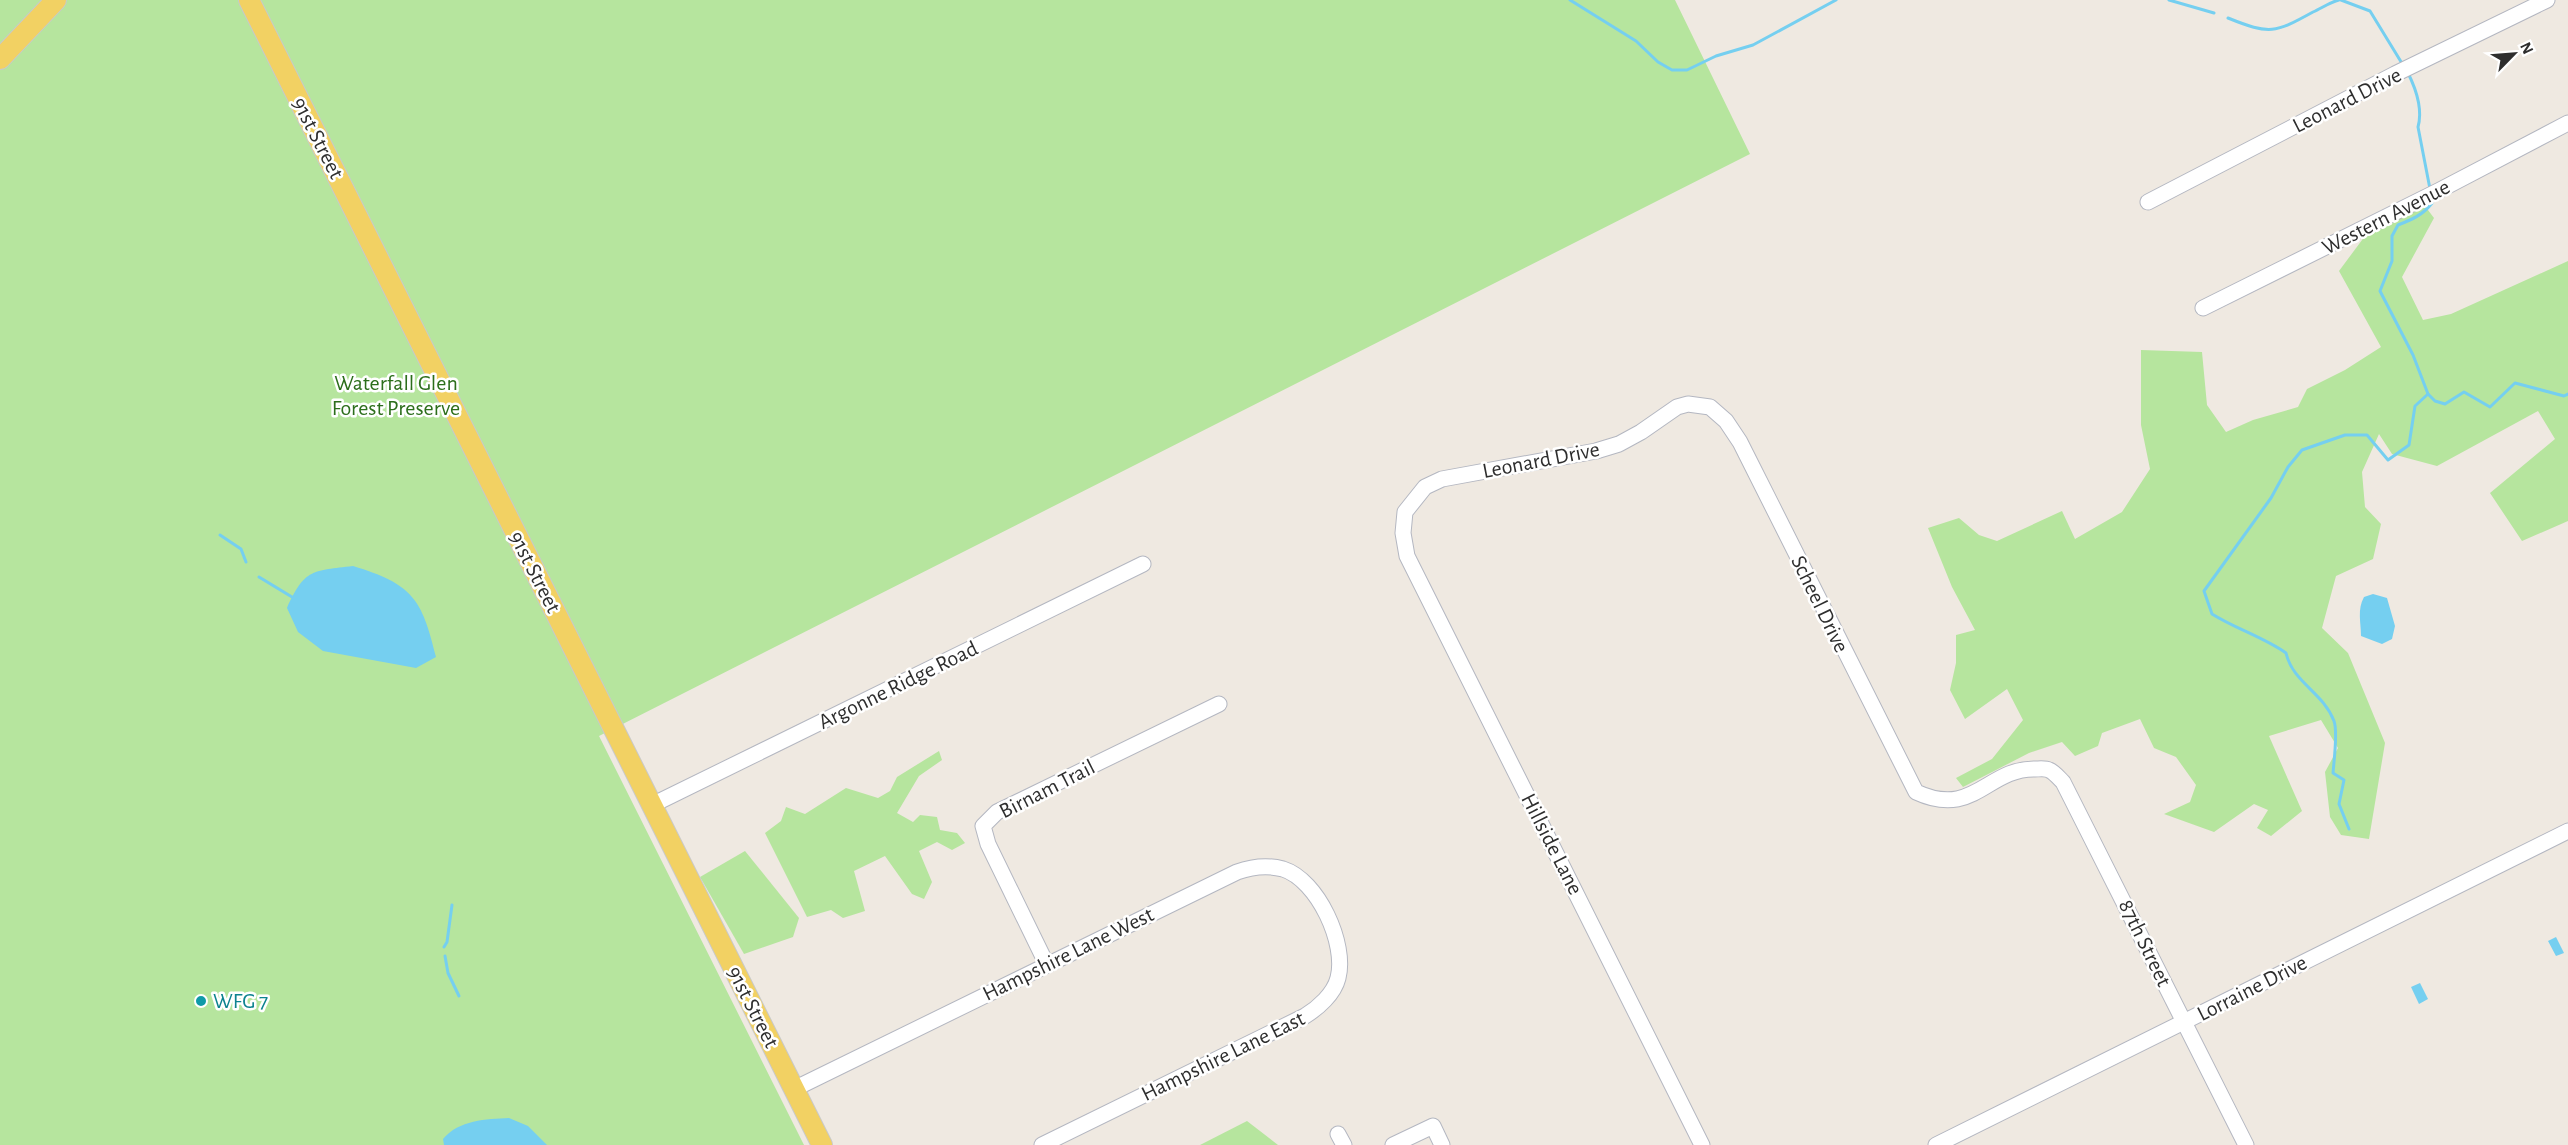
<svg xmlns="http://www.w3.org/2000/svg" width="2568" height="1145" viewBox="0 0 2568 1145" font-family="'Alegreya Sans',sans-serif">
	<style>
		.green { fill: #b6e59e }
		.water { fill: #75cff0 }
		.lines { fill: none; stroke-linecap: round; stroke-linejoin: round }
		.stream { stroke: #75cff0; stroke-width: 3 }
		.minor-casing { stroke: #b4b7c1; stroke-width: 17 }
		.major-casing { stroke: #c9c9c9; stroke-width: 22 }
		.minor { stroke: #fff; stroke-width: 15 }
		.major { stroke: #f2d163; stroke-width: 20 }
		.culture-dot { fill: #0f9aa8; stroke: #fff; stroke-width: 2 }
		.labels { text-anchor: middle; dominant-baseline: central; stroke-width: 5; stroke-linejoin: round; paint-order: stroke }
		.street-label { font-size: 22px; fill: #2e2e2e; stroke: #fff }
		.park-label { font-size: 22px; fill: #2c6e1b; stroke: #fff }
		.culture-label { font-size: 22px; fill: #0d838f; stroke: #fff; text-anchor: start }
	</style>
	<rect width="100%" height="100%" fill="#efe9e1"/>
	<g class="green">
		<polygon points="0,0 1675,0 1750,154 599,736 804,1145 0,1145"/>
		<polygon points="2425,206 2434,218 2402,277 2423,320 2451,314 2568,261 2568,521 2522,541 2490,493 2555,439 2538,411 2437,466 2392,454 2379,434 2362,472 2365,507 2381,524 2373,559 2336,576 2322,628 2348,653 2385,743 2369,839 2341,835 2330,817 2325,772 2338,748 2321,720 2269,736 2302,811 2271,836 2257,828 2268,810 2254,804 2214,832 2164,814 2190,802 2196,785 2176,757 2154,748 2140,719 2102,733 2098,746 2075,756 2062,742 2029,753 1963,787 1956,778 1992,759 2023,720 2007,689 1965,719 1950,690 1956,663 1956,635 1975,630 1952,587 1928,528 1959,518 1979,535 1997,541 2062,511 2075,539 2122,512 2150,469 2141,425 2141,350 2202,352 2207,405 2226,432 2253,420 2298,407 2307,389 2345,370 2381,347 2339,271 2365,236"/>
		<polygon points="939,751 942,760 919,776 897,813 913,822 920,815 937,817 940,830 957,833 965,843 952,850 937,842 919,851 932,882 924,899 912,894 885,856 854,871 865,911 843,918 831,910 807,917 765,833 781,821 786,807 805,814 846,788 878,798 890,791 897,777"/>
		<polygon points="745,851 799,918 793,937 744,954 700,877"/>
		<polygon points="1247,1121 1278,1145 1200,1145"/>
	</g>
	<g class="water">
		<path d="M353,566C412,584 422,598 436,657L416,668L323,651L298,632L287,608C305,568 313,571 353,566Z"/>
		<path d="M2373,594L2387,598L2395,626L2392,639L2382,644L2361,636C2361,622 2357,610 2364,597Z"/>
		<polygon points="2556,937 2564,953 2556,956 2548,941"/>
		<polygon points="2420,983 2428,999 2419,1004 2411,987"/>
		<path d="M509,1118L528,1126L547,1145H444L443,1139C459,1120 486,1119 509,1118Z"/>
	</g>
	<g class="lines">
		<g class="stream">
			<polyline points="1570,0 1636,41 1658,62 1672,70 1687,70 1716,56 1753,45 1836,0"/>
			<polyline points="2169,0 2214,13"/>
			<polyline points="2341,0 2370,11 2403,65"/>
			<path d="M2228,18C2270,35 2275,33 2313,12C2322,8 2330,2 2339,0"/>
			<path d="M2408,73C2416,89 2423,109 2418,127L2430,189"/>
			<path d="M2432,198V203C2423,215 2411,220 2398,225L2392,236V261L2380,291L2413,355L2428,394L2435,401L2445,404L2464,392L2490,407L2515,383L2564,396L2568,394"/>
			<polyline points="220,535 241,549 246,562"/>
			<polyline points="259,577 292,597"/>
			<path d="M2349,829L2339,804L2344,780L2333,773C2334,760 2338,732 2334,721C2323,692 2293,683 2286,653C2263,637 2236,629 2212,614L2204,591L2271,498L2288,467L2302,450L2345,435H2367L2388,460L2409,445L2415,406L2428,394"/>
			<polyline points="444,947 447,942 452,905"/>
			<polyline points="445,956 448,973 459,996"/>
		</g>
		<g class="minor-casing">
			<g id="minor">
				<polyline points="2148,202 2395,74 2547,0"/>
				<polyline points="2203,308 2440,190 2568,123"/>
				<polyline points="652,805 1143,564"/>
				<polyline points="1047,965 988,844 983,826 997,812 1219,704"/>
				<path d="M794,1089L1237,872C1251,867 1268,865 1283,869C1318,880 1347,944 1338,978C1334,994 1318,1008 1305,1016L1042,1145"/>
				<polyline points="1338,1134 1344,1145"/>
				<polyline points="1393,1145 1433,1126 1442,1145"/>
				<path d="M1702,1145L1407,556L1403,533L1405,512L1425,487L1442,479L1596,451L1619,444L1641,432L1677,407L1688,404L1710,407L1726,421L1740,442L1916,792C1974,819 1987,768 2035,769C2039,769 2045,768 2049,770C2054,772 2059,778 2063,782L2246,1145"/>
				<polyline points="1936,1145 2568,831"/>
			</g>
		</g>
		<g class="major-casing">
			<g id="major">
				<polyline points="249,0 822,1145"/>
				<polyline points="0,59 56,0"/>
			</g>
		</g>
		<use href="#minor" class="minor"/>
		<use href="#major" class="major"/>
	</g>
	<circle class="culture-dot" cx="201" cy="1001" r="6"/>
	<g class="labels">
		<g class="street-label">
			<text transform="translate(2347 100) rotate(-27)">Leonard Drive</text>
			<text transform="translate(318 138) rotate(63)">91st Street</text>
			<text transform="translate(2386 217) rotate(-27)">Western Avenue</text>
			<text transform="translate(1541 460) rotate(-11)">Leonard Drive</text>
			<text transform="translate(535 572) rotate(63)">91st Street</text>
			<text transform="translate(1820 604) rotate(64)">Scheel Drive</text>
			<text transform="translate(898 685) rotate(-26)">Argonne Ridge Road</text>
			<text transform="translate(1047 789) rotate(-27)">Birnam Trail</text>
			<text transform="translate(1552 844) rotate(63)">Hillside Lane</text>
			<text transform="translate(2145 943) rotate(64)">87th Street</text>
			<text transform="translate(1068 954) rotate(-26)">Hampshire Lane West</text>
			<text transform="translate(2252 988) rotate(-27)">Lorraine Drive</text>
			<text transform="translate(753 1007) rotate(63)">91st Street</text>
			<text transform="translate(1223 1056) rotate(-26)">Hampshire Lane East</text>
		</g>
		<g class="park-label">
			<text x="396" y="383">Waterfall Glen<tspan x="396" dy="25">Forest Preserve</tspan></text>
		</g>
		<g class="culture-label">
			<text x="213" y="1001">WFG 7</text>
		</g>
	</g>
	<g transform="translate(2514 54) rotate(65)" stroke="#ffffff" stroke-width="4.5" paint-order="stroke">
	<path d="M0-4.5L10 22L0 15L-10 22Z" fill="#2e2e2e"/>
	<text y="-9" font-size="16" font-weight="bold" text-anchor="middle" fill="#2e2e2e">N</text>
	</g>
</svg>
